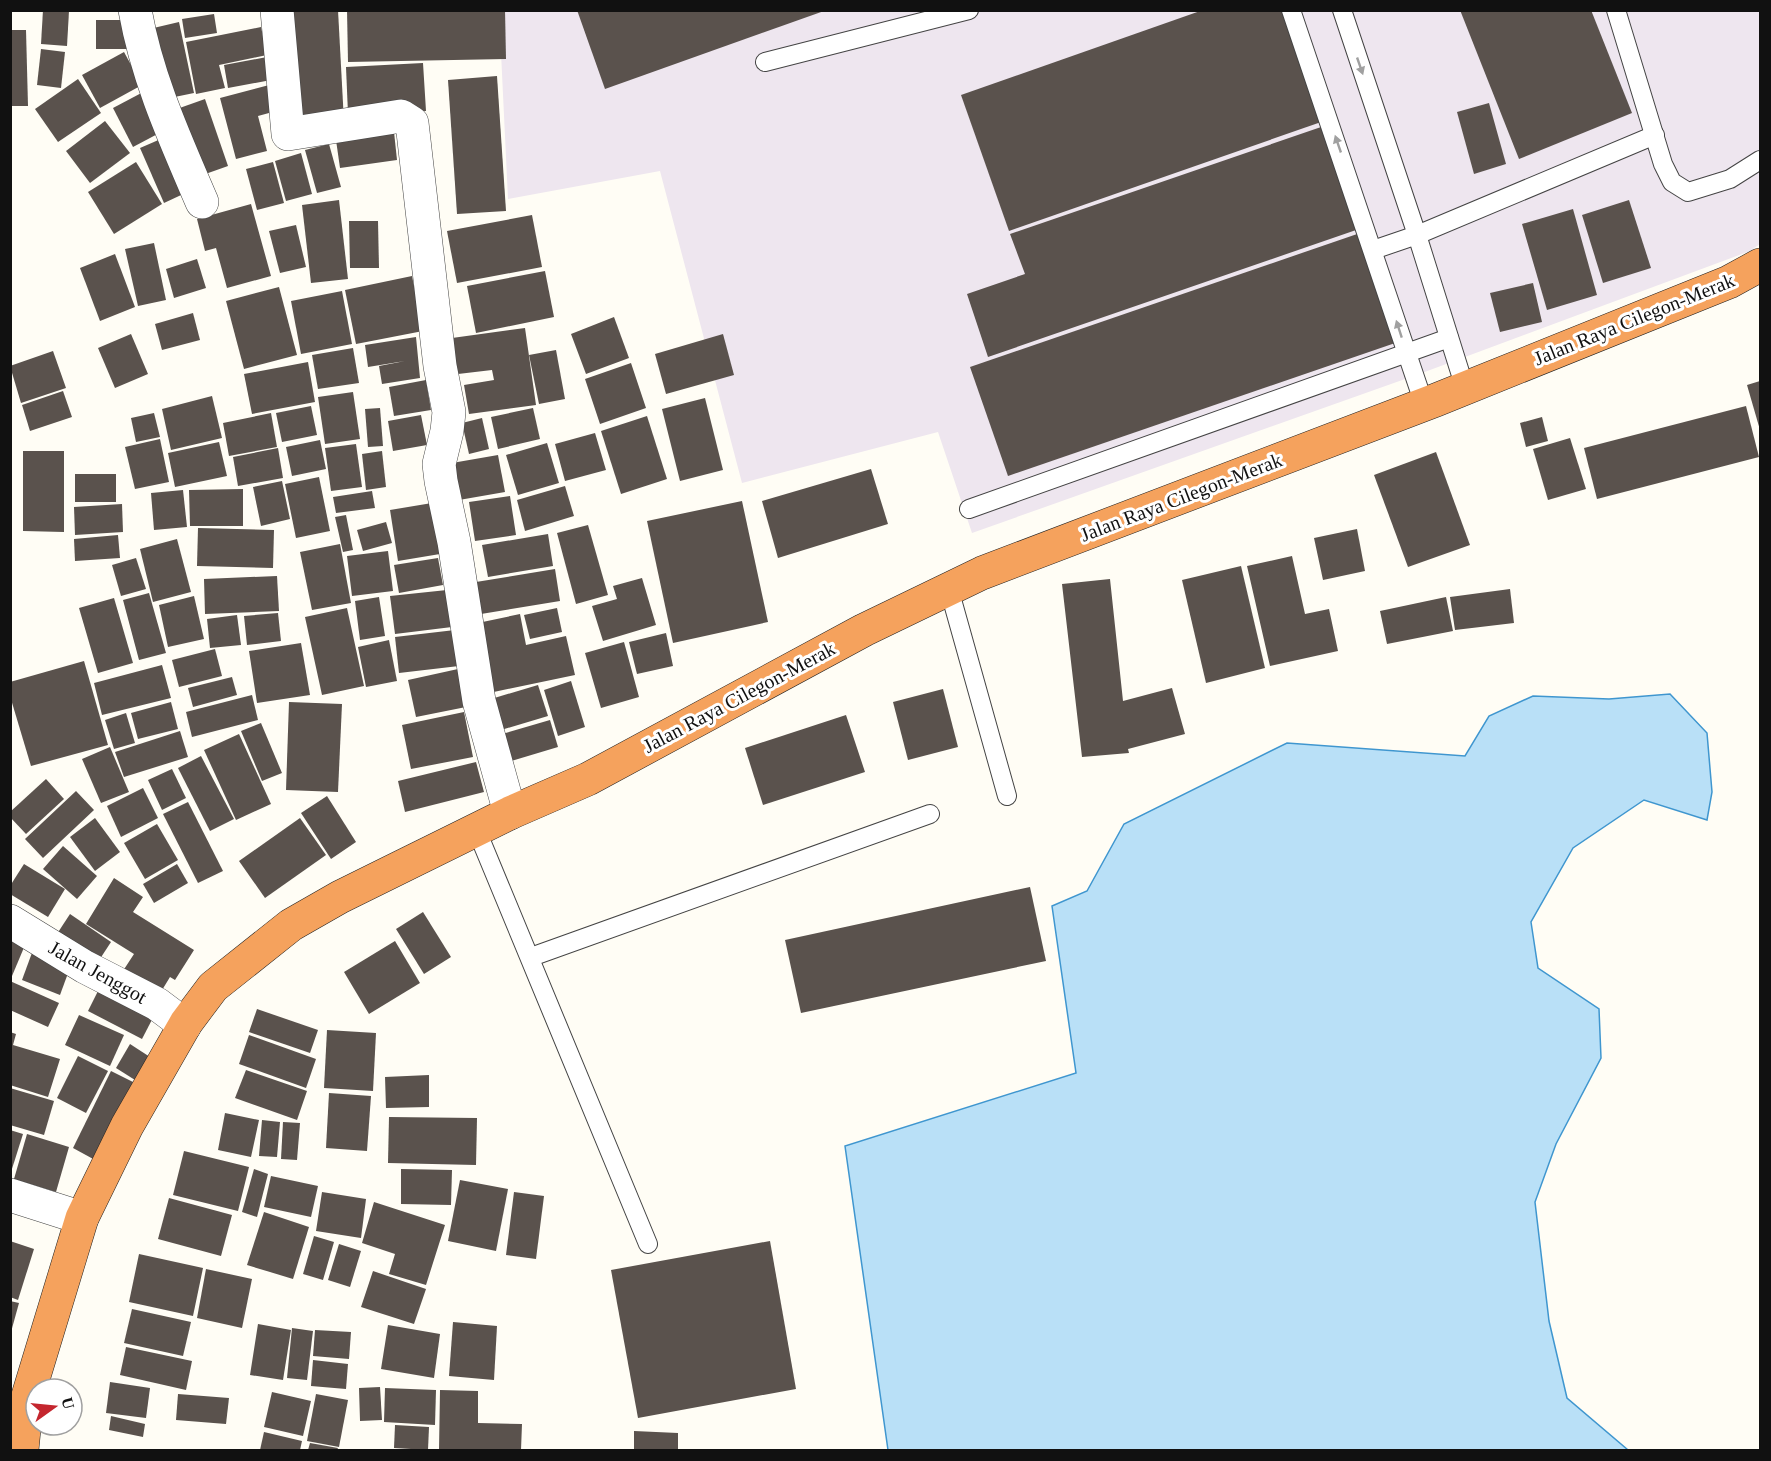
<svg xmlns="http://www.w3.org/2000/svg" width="1771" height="1461" viewBox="0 0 1771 1461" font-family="'Times New Roman',serif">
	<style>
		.industrial { fill: #eee6ef }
		.water { fill: #b9e0f7; stroke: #3f96cf; stroke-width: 1.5 }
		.building { fill: #5a524d }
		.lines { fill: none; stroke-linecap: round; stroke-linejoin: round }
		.lane-casing { stroke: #444; stroke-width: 20 }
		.street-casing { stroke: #444; stroke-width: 34 }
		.highway-casing { stroke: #222; stroke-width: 34 }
		.lane { stroke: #fff; stroke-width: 18 }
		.street { stroke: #fff; stroke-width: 33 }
		.highway { stroke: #f5a25d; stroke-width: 33 }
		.oneway { fill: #a0a0a0 }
		.labels { text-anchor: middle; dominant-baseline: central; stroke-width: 6; stroke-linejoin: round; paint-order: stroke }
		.street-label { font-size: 20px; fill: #111; stroke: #fff }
	</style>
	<rect width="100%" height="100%" fill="#fffdf5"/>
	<polygon class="industrial" points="499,11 1760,11 1760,244 1750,251 1422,373 972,533 938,432 742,483 660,171 508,199"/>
	<polygon class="water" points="1670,694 1707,733 1712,792 1707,820 1644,800 1573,848 1531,922 1538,968 1599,1009 1601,1058 1556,1144 1535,1202 1549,1321 1567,1398 1628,1450 888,1450 845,1146 1076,1073 1052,906 1087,891 1124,824 1287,743 1465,756 1489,716 1533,696 1609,699"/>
	<g class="building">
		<polygon points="43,10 69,11 67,46 41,44"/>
		<polygon points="292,10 338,10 344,122 299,125"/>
		<polygon points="347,10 505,10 506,59 348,62"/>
		<polygon points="577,10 824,10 824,11 605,89"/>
		<polygon points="1203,10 1285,10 1324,121 1009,231 961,95"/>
		<polygon points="1460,10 1591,10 1632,113 1519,159"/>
		<polygon points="214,14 217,33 185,38 182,19"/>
		<rect x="96" y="20" width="34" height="29"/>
		<polygon points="179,22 194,93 160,100 145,30"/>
		<polygon points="261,27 267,55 219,65 225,88 196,94 186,42"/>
		<polygon points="10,30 26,30 28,106 10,106"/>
		<polygon points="41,49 65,52 61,88 37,85"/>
		<polygon points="124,52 142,85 100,108 82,75"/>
		<polygon points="267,57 271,80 228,88 224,65"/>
		<polygon points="423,63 426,111 348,114 346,67"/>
		<polygon points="497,76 506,211 457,214 448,80"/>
		<polygon points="78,79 101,113 58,142 35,109"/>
		<polygon points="273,84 280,110 258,116 267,151 236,159 220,98"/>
		<polygon points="147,90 167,129 133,147 113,108"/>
		<polygon points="205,99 228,166 197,177 174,110"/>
		<polygon points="1489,103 1506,164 1474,174 1457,112"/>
		<polygon points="105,121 130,153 90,183 66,151"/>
		<polygon points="1324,126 1359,229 988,357 967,294 1025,274 1010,234"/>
		<polygon points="394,132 397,160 340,168 336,140"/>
		<polygon points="170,135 194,189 164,203 140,148"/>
		<polygon points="329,144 341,187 317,193 305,150"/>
		<polygon points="301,153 312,194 286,201 275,161"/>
		<polygon points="136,162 162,204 114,234 88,192"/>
		<polygon points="273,162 284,203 257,210 246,169"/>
		<polygon points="339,200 348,279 311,283 302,205"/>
		<polygon points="1629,200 1651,268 1603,283 1582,215"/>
		<polygon points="251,204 271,276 227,288 216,248 205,251 197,219"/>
		<polygon points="1573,209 1597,295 1547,310 1522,224"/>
		<polygon points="532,215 542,267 457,283 447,231"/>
		<polygon points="349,221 378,221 379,268 350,268"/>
		<polygon points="296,225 306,267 280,273 269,231"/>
		<polygon points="1363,232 1401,341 1008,476 970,367"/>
		<polygon points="154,243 166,300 138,306 125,249"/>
		<polygon points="115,254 135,307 100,321 80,268"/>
		<polygon points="197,259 206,288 174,298 166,269"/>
		<polygon points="545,271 554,317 476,333 467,286"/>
		<polygon points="412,276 423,331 356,344 345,290"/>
		<polygon points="1533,283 1542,322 1500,332 1490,293"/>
		<polygon points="279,287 297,355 244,369 226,301"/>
		<polygon points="342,291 352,344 301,354 291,301"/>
		<polygon points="193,313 200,340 162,350 155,324"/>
		<polygon points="614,317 629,358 586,374 571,334"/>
		<polygon points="525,328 536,405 469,414 464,385 494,380 492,370 458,374 452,338"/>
		<polygon points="131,334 148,374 115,388 98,348"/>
		<polygon points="723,334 734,375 666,394 655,354"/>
		<polygon points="416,337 420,378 382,384 379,366 405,361 368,367 365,345"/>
		<polygon points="353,348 359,383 318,389 312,355"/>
		<polygon points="556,350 565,399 539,404 529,355"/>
		<polygon points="53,351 66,388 21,403 10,366"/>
		<polygon points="308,362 315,402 252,414 244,374"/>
		<polygon points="631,363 646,408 600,424 585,379"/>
		<polygon points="426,380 431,410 394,416 389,387"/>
		<polygon points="1760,381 1760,430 1747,385"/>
		<polygon points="63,391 72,417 30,431 22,405"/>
		<polygon points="353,392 360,439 325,444 318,397"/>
		<polygon points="212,396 222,438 171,450 162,409"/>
		<polygon points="705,398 723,470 680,481 662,409"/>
		<polygon points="311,406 317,435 282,442 276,413"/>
		<polygon points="1746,406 1759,457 1597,499 1584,448"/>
		<polygon points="380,408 383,446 368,447 365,409"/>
		<polygon points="533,408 540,439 498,449 491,417"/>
		<polygon points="154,413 160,437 136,442 131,418"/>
		<polygon points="271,413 277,447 229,456 223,423"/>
		<polygon points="421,415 427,445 393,451 388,421"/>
		<polygon points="647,416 667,479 621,494 601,431"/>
		<polygon points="1542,417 1548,441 1526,447 1520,423"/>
		<polygon points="482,418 489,449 469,454 462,423"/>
		<polygon points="595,433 606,470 565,481 555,444"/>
		<polygon points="1570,438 1586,489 1548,500 1533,449"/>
		<polygon points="160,439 169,482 135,489 125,447"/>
		<polygon points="320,440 326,469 292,476 286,447"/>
		<polygon points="219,442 227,476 175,487 168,453"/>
		<polygon points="547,443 559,483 518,495 506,455"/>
		<polygon points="356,444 362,487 331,491 325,448"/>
		<polygon points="278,448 283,478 238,486 233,457"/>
		<polygon points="23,451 64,451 64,532 23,531"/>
		<polygon points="382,451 386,487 366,490 362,454"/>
		<polygon points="1436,452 1470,545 1408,567 1374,475"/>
		<polygon points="498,455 505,492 459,500 452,463"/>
		<polygon points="871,469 888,524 778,558 762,501"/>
		<rect x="75" y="474" width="41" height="28"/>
		<polygon points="319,477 330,531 296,538 285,484"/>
		<polygon points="282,481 290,519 261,526 253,487"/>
		<polygon points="565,486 574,516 525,531 517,500"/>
		<polygon points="243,489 243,526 190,526 189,490"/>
		<polygon points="183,490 187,527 154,530 151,493"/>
		<polygon points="372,491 375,508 336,513 333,497"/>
		<polygon points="510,496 516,535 475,541 469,502"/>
		<polygon points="742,501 768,622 673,643 647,521"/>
		<polygon points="432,503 440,554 398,561 390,510"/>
		<polygon points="122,504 123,532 75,535 74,507"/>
		<polygon points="346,515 353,550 343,552 335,517"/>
		<polygon points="386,522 392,543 363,551 357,530"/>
		<polygon points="588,525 608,595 576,604 557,533"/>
		<polygon points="198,528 274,530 273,568 197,566"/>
		<polygon points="1357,529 1365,571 1323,580 1314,538"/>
		<polygon points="548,534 553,566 488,577 482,545"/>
		<polygon points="118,535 120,558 75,561 74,539"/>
		<polygon points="177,539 191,592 153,602 140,549"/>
		<polygon points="340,544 351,603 312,610 300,552"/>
		<polygon points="388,551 393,591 352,596 347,556"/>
		<polygon points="1292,556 1305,614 1329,609 1338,651 1270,666 1247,566"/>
		<polygon points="136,558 146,589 121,596 112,565"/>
		<polygon points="438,558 443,585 399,593 394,565"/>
		<polygon points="1241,566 1265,668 1206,683 1182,580"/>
		<polygon points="555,569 560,601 481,614 476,582"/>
		<polygon points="277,576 279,611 205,614 204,579"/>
		<polygon points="642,578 656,625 603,641 592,606 617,599 613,586"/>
		<polygon points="1110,579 1123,701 1172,688 1185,734 1128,749 1129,753 1082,757 1062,584"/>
		<polygon points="1510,589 1514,623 1455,630 1450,597"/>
		<polygon points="447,590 452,627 395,634 390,596"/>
		<polygon points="149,593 166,653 139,660 123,600"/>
		<polygon points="194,596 204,639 168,647 159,605"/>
		<polygon points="379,597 385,636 360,640 355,601"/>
		<polygon points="1446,597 1453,631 1387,644 1380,611"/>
		<polygon points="114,598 133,663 98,673 79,608"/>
		<polygon points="347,608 364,686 322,695 305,617"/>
		<polygon points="557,608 562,632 530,639 524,615"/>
		<polygon points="278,613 281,641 247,645 244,616"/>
		<polygon points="520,614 526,645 566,636 575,675 489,693 473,624"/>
		<polygon points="237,615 241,645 210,648 207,619"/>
		<polygon points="455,630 459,666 399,673 395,637"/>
		<polygon points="666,633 673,666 637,674 629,642"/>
		<polygon points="389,640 397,681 366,687 358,647"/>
		<polygon points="624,642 639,697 601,708 585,653"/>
		<polygon points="301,643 310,695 257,703 249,651"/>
		<polygon points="215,649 222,676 179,687 172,660"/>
		<polygon points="84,661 108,745 31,766 10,696 10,682"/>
		<polygon points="162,665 171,698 102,715 94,683"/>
		<polygon points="458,669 466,707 416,717 408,680"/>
		<polygon points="232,677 237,695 193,707 188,688"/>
		<polygon points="571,681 585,727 558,736 544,690"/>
		<polygon points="538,685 548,716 501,730 491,699"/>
		<polygon points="943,689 958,747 908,760 893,702"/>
		<polygon points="252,695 258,720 192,737 186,712"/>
		<polygon points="171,702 178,729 138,739 131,713"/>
		<polygon points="289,702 342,704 338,792 286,790"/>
		<polygon points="464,712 473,757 411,769 402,725"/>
		<polygon points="126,713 135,743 114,749 105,720"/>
		<polygon points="846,715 865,772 763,805 745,748"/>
		<polygon points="550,720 558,747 508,762 499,735"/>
		<polygon points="261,723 282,773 262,781 241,731"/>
		<polygon points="180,731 188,757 124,777 115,752"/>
		<polygon points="239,734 271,804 236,820 204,750"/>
		<polygon points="110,747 129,792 101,803 82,759"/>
		<polygon points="201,756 234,819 210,831 178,768"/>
		<polygon points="476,762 484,792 405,812 398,781"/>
		<polygon points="172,769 186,798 162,810 148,780"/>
		<polygon points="46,779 64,799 26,834 10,817 10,812"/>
		<polygon points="143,788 158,818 121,837 107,806"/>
		<polygon points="76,791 94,810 43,858 25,839"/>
		<polygon points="327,796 356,842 331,859 301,813"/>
		<polygon points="188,802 223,871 198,883 163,814"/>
		<polygon points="95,818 120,852 95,871 70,837"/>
		<polygon points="300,818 326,855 265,898 239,861"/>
		<polygon points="157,824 178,860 145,879 124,843"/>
		<polygon points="63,846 97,876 77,899 43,869"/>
		<polygon points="24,864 65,889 48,917 10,894 10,886"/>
		<polygon points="177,864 188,883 154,903 143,884"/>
		<polygon points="114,878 143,897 133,912 194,950 175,980 170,977 156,1000 119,977 134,954 86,924"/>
		<polygon points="1030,887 1046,961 801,1013 785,940"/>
		<polygon points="423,912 451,957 424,974 396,929"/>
		<polygon points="70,914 111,942 94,968 53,940"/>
		<polygon points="10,931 28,938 12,976 10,976"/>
		<polygon points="395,941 420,983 369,1014 344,972"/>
		<polygon points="33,950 71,965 60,995 22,980"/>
		<polygon points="10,981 59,1003 48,1027 10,1010"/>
		<polygon points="103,981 157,1010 142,1039 88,1011"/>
		<polygon points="257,1009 318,1030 310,1053 249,1032"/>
		<polygon points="79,1015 124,1035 110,1066 65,1045"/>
		<polygon points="327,1030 376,1033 373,1091 324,1088"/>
		<polygon points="10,1032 16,1034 13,1045 60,1059 48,1097 10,1085"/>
		<polygon points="249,1035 316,1059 306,1088 239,1064"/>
		<polygon points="130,1044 150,1057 135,1080 116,1068"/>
		<polygon points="78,1056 108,1071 86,1113 57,1098"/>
		<polygon points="246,1070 307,1091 297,1120 235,1098"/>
		<polygon points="111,1071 133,1082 95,1160 73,1148"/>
		<polygon points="429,1075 429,1107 386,1108 385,1077"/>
		<polygon points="10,1088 54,1101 44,1135 10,1125"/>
		<polygon points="329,1093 371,1096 367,1151 326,1148"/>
		<polygon points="225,1113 259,1120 251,1157 218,1150"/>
		<polygon points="389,1117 477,1118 476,1165 388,1163"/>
		<polygon points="262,1120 280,1122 277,1157 259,1156"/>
		<polygon points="283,1122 300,1123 297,1160 281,1159"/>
		<polygon points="10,1130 23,1134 11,1172 10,1172"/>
		<polygon points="27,1134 69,1147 56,1192 14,1179"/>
		<polygon points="184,1151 249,1167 238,1211 173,1195"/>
		<polygon points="254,1169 268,1174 257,1217 242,1212"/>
		<polygon points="401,1169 452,1170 451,1205 401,1204"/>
		<polygon points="271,1176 318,1186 311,1217 264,1207"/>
		<polygon points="460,1180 508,1189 496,1251 448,1241"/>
		<polygon points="322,1192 366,1199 361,1238 316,1231"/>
		<polygon points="514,1192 544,1196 536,1259 506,1255"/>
		<polygon points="169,1198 232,1215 221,1256 158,1239"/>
		<polygon points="374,1202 445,1225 426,1285 389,1274 395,1254 362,1243"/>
		<polygon points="264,1212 309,1227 293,1279 247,1265"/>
		<polygon points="314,1236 334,1242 323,1280 303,1274"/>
		<polygon points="10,1241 34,1249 18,1300 10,1297"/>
		<polygon points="770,1241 796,1389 638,1418 611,1270"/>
		<polygon points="339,1244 361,1251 350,1287 328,1280"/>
		<polygon points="139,1254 203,1268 193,1316 129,1302"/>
		<polygon points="206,1269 252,1279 242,1328 197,1318"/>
		<polygon points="373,1271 426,1289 414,1324 361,1307"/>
		<polygon points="10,1301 19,1303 11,1332 10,1332"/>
		<polygon points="132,1309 191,1322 183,1356 124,1343"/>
		<polygon points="453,1322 497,1326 494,1380 449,1376"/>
		<polygon points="258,1324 291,1330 283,1380 250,1375"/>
		<polygon points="388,1325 440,1334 434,1378 381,1369"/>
		<polygon points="292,1328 313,1331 307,1380 287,1378"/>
		<polygon points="315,1330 351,1332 349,1359 313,1356"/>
		<polygon points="126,1347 192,1361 186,1390 120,1375"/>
		<polygon points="313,1360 348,1364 346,1389 311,1386"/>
		<polygon points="110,1382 150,1388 146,1418 106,1413"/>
		<polygon points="380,1387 382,1420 360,1421 359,1388"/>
		<polygon points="385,1388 436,1390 435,1425 384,1422"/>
		<polygon points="440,1390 478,1391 478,1423 522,1424 521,1450 439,1450"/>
		<polygon points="272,1392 311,1401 303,1436 264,1427"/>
		<polygon points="178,1394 229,1398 226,1424 176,1420"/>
		<polygon points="316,1394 348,1400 339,1447 307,1441"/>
		<polygon points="111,1416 145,1424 143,1437 109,1430"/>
		<polygon points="395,1425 429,1427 428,1450 394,1448"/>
		<polygon points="634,1431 678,1433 678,1450 634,1450"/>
		<polygon points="264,1432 302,1441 300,1450 260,1450"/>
		<polygon points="310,1443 338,1448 337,1450 308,1450"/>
	</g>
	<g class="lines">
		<g class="lane-casing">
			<g id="lane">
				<polyline points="1291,10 1424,404"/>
				<polyline points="1342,10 1417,235 1465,388"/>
				<polyline points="1616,10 1663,164 1672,182 1688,192 1730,179 1760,160"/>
				<polyline points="765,62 969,10"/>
				<polyline points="1373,250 1417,235 1655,135"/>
				<polyline points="969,509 1449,338"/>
				<polyline points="949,589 1007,796"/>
				<polyline points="477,831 648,1244"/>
				<polyline points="531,957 930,814"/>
			</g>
		</g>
		<g class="street-casing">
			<g id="street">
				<path d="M135,10C147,78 175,139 202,202"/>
				<polyline points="277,10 288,134 401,116 412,123 440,366 449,412 447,431 439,464 441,481 454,542 479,701 510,813"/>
				<polyline points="10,921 85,967 157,1004 185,1025"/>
				<polyline points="10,1195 82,1218"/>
			</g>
		</g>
		<g class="highway-casing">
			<polyline id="highway" points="22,1450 27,1399 82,1218 127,1126 186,1023 213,987 291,925 340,897 510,813 588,779 864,630 982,573 1436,400 1729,282 1760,265"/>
		</g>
		<use href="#lane" class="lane"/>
		<use href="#street" class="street"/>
		<use href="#highway" class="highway"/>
	</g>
	<defs><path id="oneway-solid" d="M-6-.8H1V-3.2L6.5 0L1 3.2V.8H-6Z" transform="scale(1.5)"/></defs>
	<g class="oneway">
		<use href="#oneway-solid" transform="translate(1360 66) rotate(71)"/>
		<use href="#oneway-solid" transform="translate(1338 144) rotate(-109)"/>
		<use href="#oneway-solid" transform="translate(1399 329) rotate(-108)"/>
	</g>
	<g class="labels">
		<g class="street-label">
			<text transform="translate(1634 319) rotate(-22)">Jalan Raya Cilegon-Merak</text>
			<text transform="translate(1181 497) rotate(-21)">Jalan Raya Cilegon-Merak</text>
			<text transform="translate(739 697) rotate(-28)">Jalan Raya Cilegon-Merak</text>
			<text transform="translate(98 972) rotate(29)">Jalan Jenggot</text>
		</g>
	</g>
	<rect width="1771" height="1461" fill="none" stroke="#111111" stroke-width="24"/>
	<g transform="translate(54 1407) rotate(75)"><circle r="28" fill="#ffffff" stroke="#a0a0a0" stroke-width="1.5"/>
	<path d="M0-4.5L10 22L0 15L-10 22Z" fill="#c4262e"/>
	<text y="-9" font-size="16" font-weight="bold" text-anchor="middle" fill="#111111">U</text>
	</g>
</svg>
